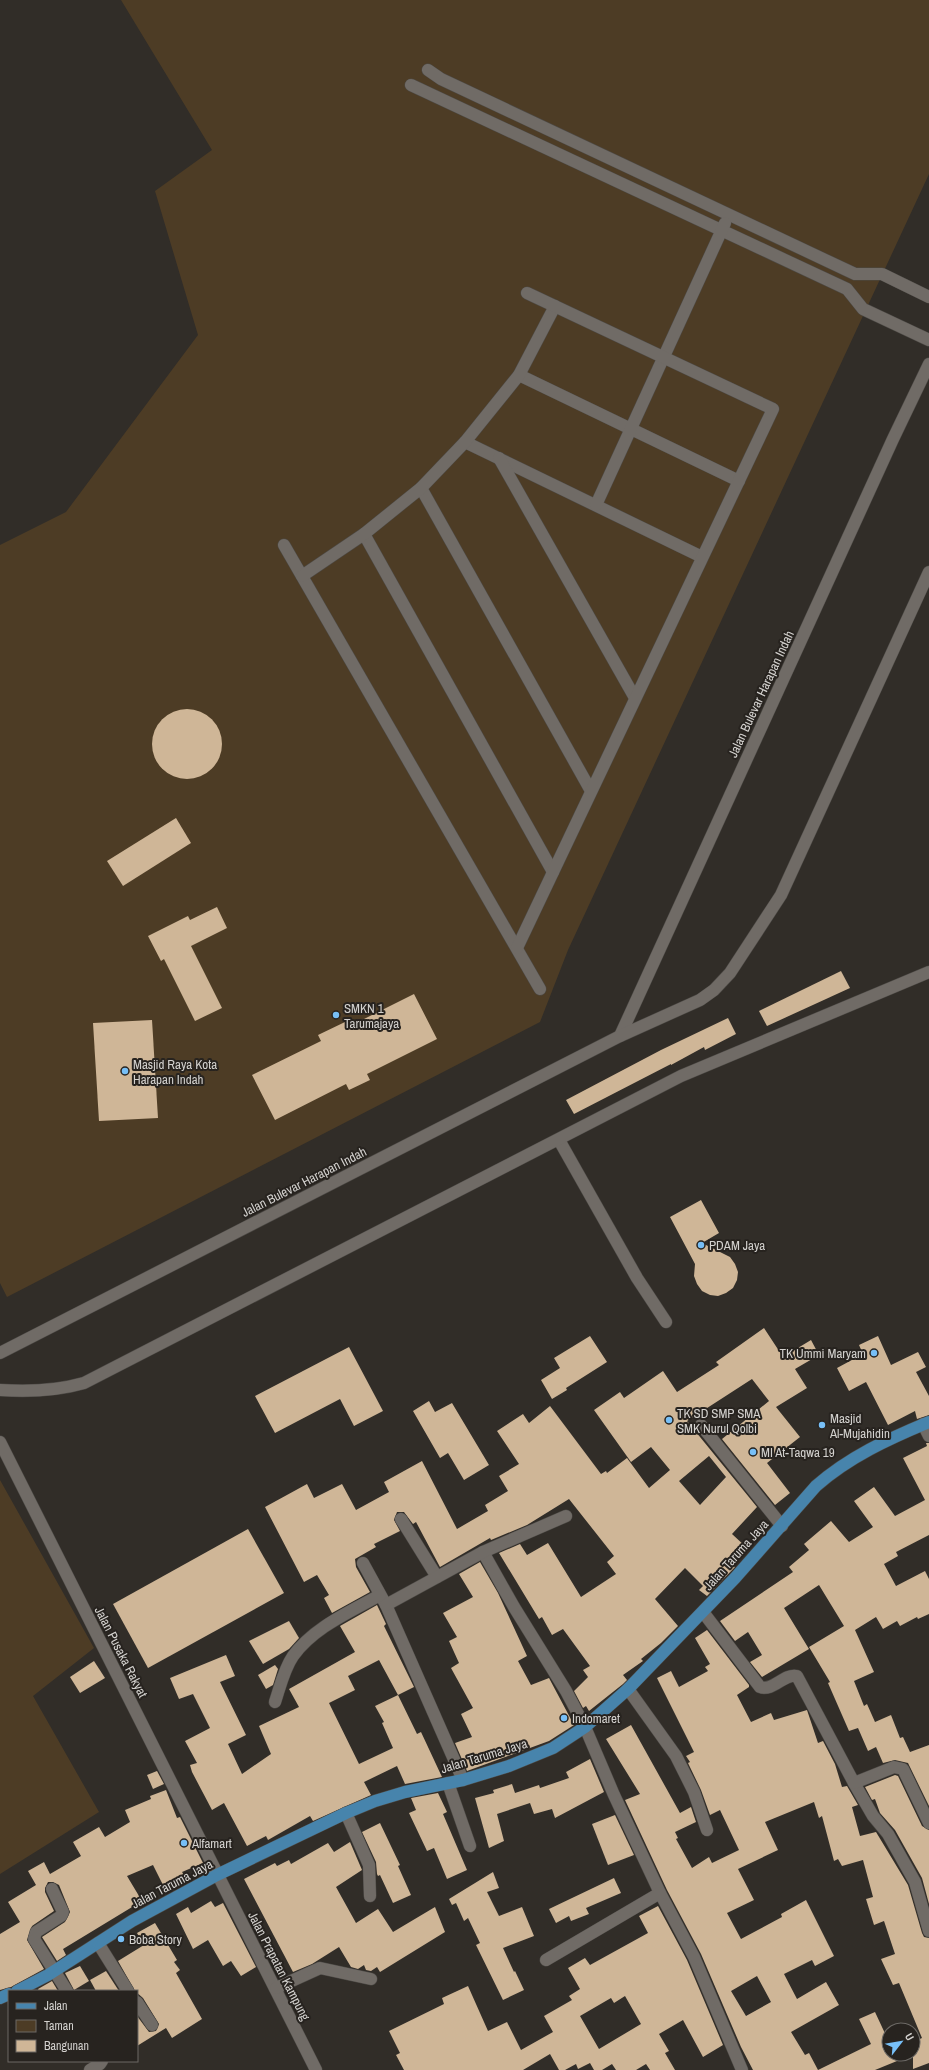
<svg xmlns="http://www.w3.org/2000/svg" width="929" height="2070" viewBox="0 0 929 2070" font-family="'Archivo Narrow',sans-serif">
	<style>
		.green { fill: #4d3c25 }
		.building { fill: #cfb697; fill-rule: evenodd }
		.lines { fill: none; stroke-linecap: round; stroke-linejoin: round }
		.minor-casing { stroke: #4d4a46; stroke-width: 13 }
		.major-casing { stroke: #4d4a46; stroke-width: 13 }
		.minor { stroke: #706b66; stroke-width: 12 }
		.major { stroke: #4784ac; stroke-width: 12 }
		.poi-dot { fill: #77bff7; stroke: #27231f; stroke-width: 1.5 }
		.labels { text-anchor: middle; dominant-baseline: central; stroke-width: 4; stroke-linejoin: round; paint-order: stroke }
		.street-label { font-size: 13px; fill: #d4d2cf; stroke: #27231f }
		.poi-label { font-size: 13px; fill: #d4d2cf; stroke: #27231f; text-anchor: start }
	</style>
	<rect width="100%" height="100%" fill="#312d28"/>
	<g class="green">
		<polygon points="121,0 929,0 929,174 568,950 540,1022 7,1297 0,1283 0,545 66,512 198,335 155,191 212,150"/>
		<polygon points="0,1480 94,1648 33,1696 99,1812 0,1874"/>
	</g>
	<g class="building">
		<circle cx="187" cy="744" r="35"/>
		<polygon points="176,818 191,843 123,886 107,861"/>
		<polygon points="217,907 227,928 191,946 222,1008 195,1021 164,959 161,961 148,936 188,916 190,920"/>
		<polygon points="841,971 850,988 767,1026 759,1011"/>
		<polygon points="414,994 437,1039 367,1074 370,1080 349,1090 346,1084 275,1120 252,1075 321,1041 318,1035 345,1022 348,1027"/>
		<polygon points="728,1018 736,1034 705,1050 704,1047 671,1065 671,1064 574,1114 566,1100 661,1050"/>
		<polygon points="152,1020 158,1118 99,1121 93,1023"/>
		<polygon points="701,1200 719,1233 702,1243 730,1257 735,1264 738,1272 737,1280 733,1288 726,1293 718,1296 710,1295 702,1291 697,1284 694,1276 695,1264 670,1217"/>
		<path d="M764,1328L783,1357L811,1340L819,1355L795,1369L807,1388L776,1407L800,1437L767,1463L790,1493L775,1505L722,1439L769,1401L752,1379L687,1421L757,1507L732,1534L746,1547L731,1564L735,1567L707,1596L699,1590L703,1586L685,1568L655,1599L678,1626L661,1643L641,1659L643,1661L623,1675L627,1680L623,1684L589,1711L586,1706L583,1708L574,1691L588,1677L583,1670L590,1666L563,1629L552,1635L542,1617L539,1619L499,1553L520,1544L527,1555L548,1543L581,1597L616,1574L607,1562L614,1556L569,1499L527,1525L491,1540L490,1538L440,1567L416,1522L413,1524L404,1512H397L394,1520L400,1531L374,1544L376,1547L355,1559L356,1567L370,1592L332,1613L324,1598L329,1595L317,1575L304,1582L265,1507L307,1484L314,1498L342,1484L356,1510L389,1492L384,1482L422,1461L457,1529L488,1511L485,1505L508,1491L499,1476L519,1464L497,1431L523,1414L529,1423L550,1406L601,1474L606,1471L607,1473L627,1458L649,1488L670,1470L651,1447L631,1462L594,1410L620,1392L624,1398L663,1371L677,1392L719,1365L716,1362ZM709,1456L726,1477L700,1505L679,1481Z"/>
		<polygon points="590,1336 607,1362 566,1388 567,1390 552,1399 541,1380 560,1368 554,1358"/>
		<polygon points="878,1336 891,1365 918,1352 926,1367 916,1372 929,1396 929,1415 917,1419 915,1411 888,1425 866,1382 849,1391 837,1368 863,1354 859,1345"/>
		<polygon points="349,1347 383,1411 354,1426 340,1399 275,1433 255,1396"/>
		<polygon points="429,1401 435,1412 452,1403 489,1465 464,1480 448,1453 440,1458 413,1411"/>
		<polygon points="926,1443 929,1443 929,1535 896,1552 898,1556 884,1564 896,1586 925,1571 929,1579 929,1614 918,1619 917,1617 900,1626 897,1621 883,1629 876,1617 855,1630 874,1672 854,1681 864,1706 867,1704 875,1722 891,1715 900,1738 903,1737 910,1752 929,1745 929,1806 908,1763 895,1760 883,1763 876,1747 868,1751 858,1728 849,1731 828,1683 830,1682 809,1647 844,1626 819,1585 784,1608 809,1649 762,1677 750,1662 762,1655 748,1632 735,1641 720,1621 793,1572 789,1567 809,1550 804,1544 831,1521 849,1542 873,1527 854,1501 874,1487 895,1516 925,1500 903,1458 927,1446"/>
		<polygon points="248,1529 284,1593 148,1668 113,1604"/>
		<polygon points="480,1562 498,1593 527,1656 518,1661 531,1685 549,1678 574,1725 549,1741 467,1771 455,1743 472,1737 461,1714 473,1708 451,1668 459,1663 449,1641 457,1637 443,1613 473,1597 459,1574"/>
		<polygon points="377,1605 386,1624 384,1626 414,1687 398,1695 379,1660 348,1676 355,1690 329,1703 359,1764 393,1748 382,1723 384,1722 375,1706 398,1695 417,1734 421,1732 442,1777 405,1784 397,1766 364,1782 371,1795 313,1821 310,1816 268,1840 266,1836 247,1846 224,1803 212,1810 192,1772 190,1765 197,1763 185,1741 210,1728 193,1694 179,1699 170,1678 226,1655 235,1676 220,1682 246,1735 228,1744 242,1774 271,1754 259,1726 299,1707 289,1689 355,1652 340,1626"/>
		<polygon points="289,1621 299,1638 289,1649 263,1664 249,1641"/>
		<path d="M707,1630L749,1685V1687L737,1695L751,1722L771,1713L774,1720L807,1710L818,1743L823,1741L835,1764L842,1787L847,1786L858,1805L852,1807L860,1836L876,1832L908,1885L922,1933L924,1937L929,1938V2063L913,2069V2042L922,2038L899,1983L893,1985L881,1959L895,1954L884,1921L874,1925L866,1899L873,1897L863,1860L842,1866L838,1859L834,1861L822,1816L819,1818L814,1802L765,1822L778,1850L738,1869L754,1900L727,1913L741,1939L782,1917L781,1914L806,1900L834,1956L815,1966L812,1960L784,1974L797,1999L826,1982L839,2005L791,2032L805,2055L809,2053L818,2070L871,2044L859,2019L875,2012L889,2042V2054H894L897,2061L875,2070H753L741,2047L701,1954L667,1890L625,1800L640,1794L606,1739L631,1725L680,1813L691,1807L696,1822L675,1832L678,1838L676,1839L692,1868L709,1857L712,1863L739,1850L720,1810L710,1815L701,1790L688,1763L690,1762L686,1756L694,1752L657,1678L671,1671L679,1687L708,1671L705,1667L710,1664L695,1638ZM757,1976L771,2002L746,2016L731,1991Z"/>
		<polygon points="94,1661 105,1678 80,1693 70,1677"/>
		<polygon points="275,1665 278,1669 273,1685 266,1689 258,1675"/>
		<polygon points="590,1759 604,1792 555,1818 552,1809 534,1814 530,1803 497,1814 504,1841 489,1848 475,1798 494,1793 493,1790 512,1784 515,1793 539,1785 540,1788 569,1778 566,1772"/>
		<polygon points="157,1771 164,1784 153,1789 147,1775"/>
		<polygon points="895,1775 898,1776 922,1826 929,1830 929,1904 922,1878 895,1830 880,1813 875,1799 872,1800 865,1787"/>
		<polygon points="166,1790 177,1818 180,1817 203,1863 182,1872 184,1875 163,1885 153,1865 127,1876 142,1901 63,1949 66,1955 57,1961 42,1937 65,1922 70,1912 59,1885 53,1882 48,1882 45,1888 45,1892 54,1911 32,1926 27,1940 44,1969 11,1987 0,1990 0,1934 20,1922 8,1902 36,1885 28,1871 44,1862 50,1874 81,1856 73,1842 99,1827 105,1837 130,1822 125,1810 151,1799 150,1796"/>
		<polygon points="438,1793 447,1812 443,1814 467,1870 447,1879 434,1848 427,1851 409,1813 416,1810 411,1798"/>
		<polygon points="615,1815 634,1855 608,1865 592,1824"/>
		<polygon points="380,1823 400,1865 398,1866 411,1895 393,1903 380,1875 378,1876 377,1874 376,1862 362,1832"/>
		<polygon points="350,1842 362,1870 336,1887 356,1923 378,1909 393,1932 435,1907 445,1932 380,1972 377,1967 371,1971 366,1970 364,1965 358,1969 351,1967 339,1947 312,1964 293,1972 244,1879 275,1863 277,1866 289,1860 291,1864 328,1843 334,1852"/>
		<polygon points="493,1872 499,1888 487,1892 499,1916 522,1907 534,1936 503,1948 514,1972 515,1971 524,1990 503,2000 476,1945 480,1943 468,1918 464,1921 456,1903 452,1905 449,1899"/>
		<polygon points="614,1878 621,1893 586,1908 589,1914 571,1921 569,1916 556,1923 549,1909"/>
		<polygon points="211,1901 215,1907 223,1903 256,1967 241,1976 231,1961 223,1966 208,1940 193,1949 176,1914 188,1907 191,1913"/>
		<path d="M658,1906L687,1960L723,2045L703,2057L683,2020L659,2034L669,2051L665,2053L675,2070H650L646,2064L636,2070H616L612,2064L602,2070H594L590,2063L578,2069L576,2064L565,2070H559L550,2054L523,2070H404L396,2055L400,2053L389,2031L444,2004L442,1998L468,1986L488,2031L507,2022L521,2050L553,2032L544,2016L572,2000L569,1996L580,1989L568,1968L585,1958L590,1965L648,1933L639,1916ZM625,1996L641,2024L599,2049L580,2016L611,1998L614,2003Z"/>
		<polygon points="155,1923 177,1960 174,1962 180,1970 176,1973 202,2019 172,2038 166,2028 137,2046 137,2016 149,2032 156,2031 159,2024 143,1998 135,1991 118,1961 144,1945 137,1933"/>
		<polygon points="80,1966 89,1981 74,1990 65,1973"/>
		<polygon points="106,1971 119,1991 96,1991 90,1980"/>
		<polygon points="52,1981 58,1991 39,1991 38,1989"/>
	</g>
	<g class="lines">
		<g class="minor-casing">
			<g id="minor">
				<polyline points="428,70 441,79 855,274 882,274 929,297"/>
				<polyline points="411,85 847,289 863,309 929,340"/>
				<polyline points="519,375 739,481"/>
				<polyline points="465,442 702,557"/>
				<polyline points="499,458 635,698"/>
				<polyline points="421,488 591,791"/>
				<polyline points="596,505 725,223"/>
				<polyline points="364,534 553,872"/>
				<polyline points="284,545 540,989"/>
				<polyline points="302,576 364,534 421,488 465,442 519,375 555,306"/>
				<polyline points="517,948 773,409 527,293"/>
				<polyline points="620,1036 893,439 929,364"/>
				<polyline points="559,1140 637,1278 666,1322"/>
				<polyline points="0,1353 620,1036 700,1000 714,990 730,973 781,895 929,572"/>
				<path d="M0,1390C29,1392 56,1391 84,1383L681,1076L929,972"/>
				<polyline points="923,1424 929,1436"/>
				<polyline points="701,1425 782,1526"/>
				<polyline points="0,1442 316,2070"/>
				<polyline points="401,1519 437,1577"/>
				<polyline points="483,1552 514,1607 566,1691 585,1727 614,1795 660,1893 694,1957 742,2070"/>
				<polyline points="363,1563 386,1605 463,1780"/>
				<polyline points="386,1605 483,1552 566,1516"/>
				<path d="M703,1612L760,1687C773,1692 784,1673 797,1676L854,1783L873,1816L888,1834L915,1882L929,1931"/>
				<polyline points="628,1689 676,1756 694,1792 707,1830"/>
				<path d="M275,1702C280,1687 284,1669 293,1656C314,1627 350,1612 380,1595"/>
				<polyline points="448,1783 470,1846"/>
				<polyline points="854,1783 894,1767 903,1769 929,1823"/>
				<polyline points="346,1813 369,1865 370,1896"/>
				<polyline points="52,1889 63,1912 61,1916 36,1932 34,1939 67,1991"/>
				<polyline points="98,1943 128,1991"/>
				<polyline points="546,1960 660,1893"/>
				<polyline points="276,1988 320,1968 371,1979"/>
				<polyline points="137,2002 152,2025"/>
				<polyline points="90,2070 100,2064 102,2061"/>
			</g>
		</g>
		<g class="major-casing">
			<g id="major">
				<path d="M17,1991L48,1975L132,1921L217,1875L346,1813L375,1801L405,1792L463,1780L509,1766L553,1748L585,1727L628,1689L735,1578L816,1486C849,1457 888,1439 929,1422"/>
				<polyline points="0,1998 9,1994"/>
			</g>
		</g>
		<use href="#minor" class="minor"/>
		<use href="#major" class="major"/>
	</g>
	<g class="poi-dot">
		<circle cx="336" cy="1015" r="4"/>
		<circle cx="125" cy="1071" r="4"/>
		<circle cx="701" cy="1245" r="4"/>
		<circle cx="874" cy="1353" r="4"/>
		<circle cx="669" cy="1420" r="4"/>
		<circle cx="822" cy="1425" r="4"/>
		<circle cx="753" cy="1452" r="4"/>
		<circle cx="564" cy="1718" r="4"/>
		<circle cx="184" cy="1843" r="4"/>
		<circle cx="121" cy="1939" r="4"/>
	</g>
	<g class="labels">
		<g class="street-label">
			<text transform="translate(761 694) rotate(-65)">Jalan Bulevar Harapan Indah</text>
			<text transform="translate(304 1182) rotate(-27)">Jalan Bulevar Harapan Indah</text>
			<text transform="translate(736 1555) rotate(-48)">Jalan Taruma Jaya</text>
			<text transform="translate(121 1652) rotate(63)">Jalan Pusaka Rakyat</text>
			<text transform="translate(484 1756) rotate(-17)">Jalan Taruma Jaya</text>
			<text transform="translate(172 1884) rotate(-28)">Jalan Taruma Jaya</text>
			<text transform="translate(279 1966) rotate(63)">Jalan Prapatan Kampung</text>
		</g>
		<g class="poi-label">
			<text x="344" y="1008">SMKN 1<tspan x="344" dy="15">Tarumajaya</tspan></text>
			<text x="133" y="1064">Masjid Raya Kota<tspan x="133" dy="15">Harapan Indah</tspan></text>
			<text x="709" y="1245">PDAM Jaya</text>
			<text x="866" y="1353" text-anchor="end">TK Ummi Maryam</text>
			<text x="677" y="1413">TK SD SMP SMA<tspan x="677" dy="15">SMK Nurul Qolbi</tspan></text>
			<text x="830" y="1418">Masjid<tspan x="830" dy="15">Al-Mujahidin</tspan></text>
			<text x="761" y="1452">MI At-Taqwa 19</text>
			<text x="572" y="1718">Indomaret</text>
			<text x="192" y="1843">Alfamart</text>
			<text x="129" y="1939">Boba Story</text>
		</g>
	</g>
	<rect x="8" y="1990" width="130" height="72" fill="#27231f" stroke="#6c6965"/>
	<rect x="16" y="2003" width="20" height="6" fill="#4784ac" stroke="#6c6965"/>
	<text x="44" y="2010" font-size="12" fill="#d4d2cf">Jalan</text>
	<rect x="16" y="2020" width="20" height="12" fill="#4d3c25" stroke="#6c6965"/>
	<text x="44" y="2030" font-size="12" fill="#d4d2cf">Taman</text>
	<rect x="16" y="2040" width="20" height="12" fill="#cfb697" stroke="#6c6965"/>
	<text x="44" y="2050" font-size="12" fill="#d4d2cf">Bangunan</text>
	<g transform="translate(901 2042) rotate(59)"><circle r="19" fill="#27231f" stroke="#6c6965"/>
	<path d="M0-3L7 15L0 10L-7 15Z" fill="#77bff7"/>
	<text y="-6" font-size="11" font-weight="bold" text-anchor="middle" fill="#d4d2cf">U</text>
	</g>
</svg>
